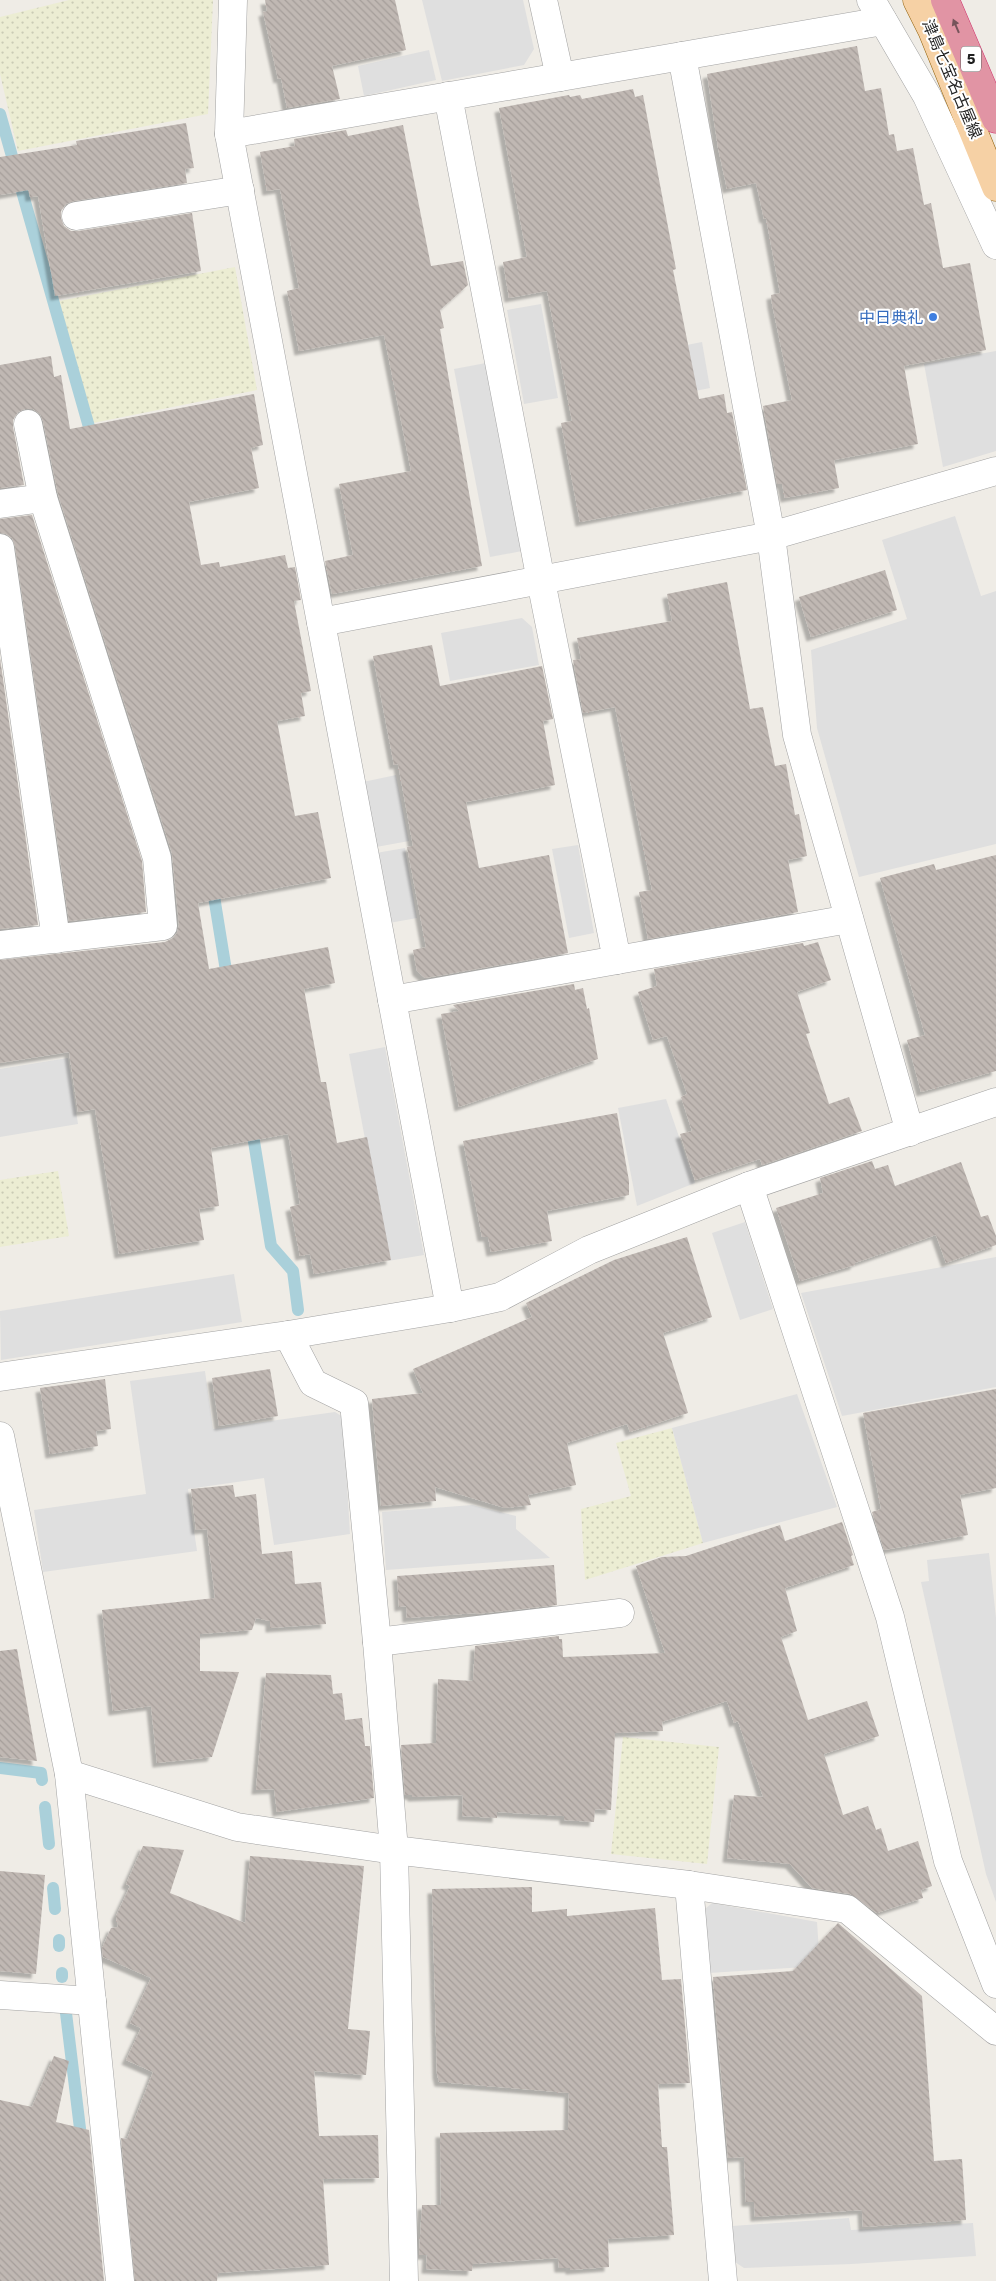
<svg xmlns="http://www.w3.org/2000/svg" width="996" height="2281" viewBox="0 0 996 2281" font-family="'Work Sans','Noto Sans JP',sans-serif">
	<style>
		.farmland { fill: url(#farmland-dots) }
		.parking { fill: #dfdfdf }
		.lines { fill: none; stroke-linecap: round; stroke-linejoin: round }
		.stream { stroke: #aad0da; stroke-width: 12 }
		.building { fill: url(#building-back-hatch); filter: url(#shadow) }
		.minor-casing { stroke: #a3a3a3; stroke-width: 29 }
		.major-casing { stroke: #91600a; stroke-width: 29 }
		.highway-casing { stroke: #cf316c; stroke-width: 29 }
		.minor { stroke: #fff; stroke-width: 28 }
		.major { stroke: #f6d1a5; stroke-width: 28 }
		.highway { stroke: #e194a4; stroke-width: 28 }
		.oneway { fill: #76545b }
		.shop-dot { fill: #3f7fe0; stroke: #fff; stroke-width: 2 }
		.labels { text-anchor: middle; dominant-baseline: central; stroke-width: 4; stroke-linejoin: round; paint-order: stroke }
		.shield { fill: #fff; stroke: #626262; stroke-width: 1 }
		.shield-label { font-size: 15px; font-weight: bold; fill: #1f1f1f }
		.street-label { font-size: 16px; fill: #1f1f1f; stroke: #fff }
		.shop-label { font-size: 16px; fill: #366cbe; stroke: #fff; text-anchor: end }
	</style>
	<defs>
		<pattern id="farmland-dots" width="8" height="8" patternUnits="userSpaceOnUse" patternTransform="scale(1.25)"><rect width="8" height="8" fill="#ecedd3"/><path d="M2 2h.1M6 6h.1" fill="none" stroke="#cacbb5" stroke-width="1.8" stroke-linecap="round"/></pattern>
		<pattern id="building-back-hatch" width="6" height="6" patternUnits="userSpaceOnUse" patternTransform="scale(1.25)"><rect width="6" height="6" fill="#c0b8b3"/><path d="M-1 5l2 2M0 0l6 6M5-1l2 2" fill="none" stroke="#a59e9a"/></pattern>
		<filter id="shadow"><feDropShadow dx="-4.5" dy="4.5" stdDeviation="1" flood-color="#0004"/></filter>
	</defs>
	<rect width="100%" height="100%" fill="#efece6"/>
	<g class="farmland">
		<polygon points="69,0 213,0 208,114 18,151 0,74 0,17"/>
		<polygon points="235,267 257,390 93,423 59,301"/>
		<polygon points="58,1171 69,1236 0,1247 0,1180"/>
		<polygon points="672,1428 703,1543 585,1580 581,1509 631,1496 616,1443"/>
		<polygon points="623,1737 719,1747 707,1864 611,1854"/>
	</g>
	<g class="parking">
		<polygon points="422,0 523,0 534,49 524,65 442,81"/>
		<polygon points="429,50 436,80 364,96 358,66"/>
		<polygon points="541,304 558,398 524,404 507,310"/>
		<polygon points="702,342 710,388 659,398 650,352"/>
		<polygon points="996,351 996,451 943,467 924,364"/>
		<polygon points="486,363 522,551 490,557 454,369"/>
		<polygon points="955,516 981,596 996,591 996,844 859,877 817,728 811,650 907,619 882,540"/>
		<polygon points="522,618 532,627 539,665 450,681 441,633"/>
		<polygon points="396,775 409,841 376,847 363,782"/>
		<polygon points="578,845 594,933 569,938 552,849"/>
		<polygon points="405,848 417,918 389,923 376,853"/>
		<polygon points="385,1047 424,1255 388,1261 349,1054"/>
		<polygon points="68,1058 78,1124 0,1137 0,1069"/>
		<polygon points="666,1099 695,1183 637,1206 618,1108"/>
		<polygon points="745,1222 773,1309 740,1320 712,1233"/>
		<polygon points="996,1257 996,1387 842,1416 801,1293"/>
		<polygon points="234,1274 242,1322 1,1360 0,1311"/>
		<polygon points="205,1371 213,1429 335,1412 343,1417 350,1534 274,1545 264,1478 188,1489 197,1551 43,1572 34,1510 146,1494 130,1381"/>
		<polygon points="797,1394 837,1507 703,1543 672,1428"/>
		<polygon points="472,1505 516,1516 516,1529 550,1558 386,1570 382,1512"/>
		<polygon points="989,1553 996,1618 996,1902 986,1874 921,1582 929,1581 927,1560"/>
		<polygon points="712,1903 817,1922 820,1966 709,1973 705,1909"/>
		<polygon points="849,2218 851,2230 973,2223 976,2256 852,2264 744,2268 735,2262 732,2226"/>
	</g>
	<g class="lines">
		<g class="stream">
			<polyline points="0,114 93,441"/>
			<polyline points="212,884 228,983"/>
			<polyline points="251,1123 271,1246 293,1271 298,1310"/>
			<polyline points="0,1768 41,1773 42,1780"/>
			<polyline points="45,1807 49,1844"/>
			<polyline points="53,1888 55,1909"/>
			<polyline points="59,1940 59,1946"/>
			<polyline points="62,1973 62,1977"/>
			<polyline points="66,2013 82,2145"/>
		</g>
	</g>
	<g class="building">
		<polygon points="265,0 395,0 406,50 332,66 340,99 287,108 281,78 278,79 263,12 267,11"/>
		<polygon points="857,46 865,91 881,88 889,135 894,134 897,151 913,148 924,205 931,203 943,268 970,263 986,350 904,366 918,444 834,460 839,488 785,498 782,484 777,484 763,406 792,400 772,304 771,295 780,293 766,218 764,219 756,183 727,189 718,148 707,74"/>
		<polygon points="633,89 635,97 643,95 676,269 673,270 699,399 724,394 727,413 732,412 747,490 580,522 561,423 572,421 547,291 509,298 503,262 527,257 499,108 569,95 570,97 580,95 582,99"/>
		<polygon points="186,123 194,168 185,169 187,183 74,201 66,204 61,211 61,218 64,226 71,231 78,231 192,213 201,271 55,296 38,196 30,197 29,190 0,195 0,157 77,145 76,141"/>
		<polygon points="403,125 431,266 463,261 468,285 440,310 444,328 440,329 482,566 332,594 325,561 353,555 339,484 411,471 384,335 299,351 287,291 299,288 280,189 267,191 260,152 295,146 294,139 346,130 348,136"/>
		<polygon points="51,356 54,377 61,375 70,429 254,394 263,445 251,448 259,488 189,502 201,565 219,562 220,567 285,555 288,568 295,567 301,600 294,601 311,691 301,693 305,716 277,721 295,816 318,812 331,878 198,903 209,969 328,947 335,983 304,989 321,1082 326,1082 337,1143 367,1137 391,1260 314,1274 310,1254 300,1256 290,1207 300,1204 288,1134 211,1148 219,1206 199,1209 204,1240 119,1254 95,1109 78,1112 69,1052 0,1063 0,960 165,942 173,938 177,933 179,925 172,853 58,494 43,421 40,414 33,409 25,409 18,412 13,420 13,427 24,485 0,488 0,365"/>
		<polygon points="32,515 142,861 146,912 69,921 15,546 12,538 6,534 0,533 0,519"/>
		<polygon points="885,570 897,610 811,637 799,597"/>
		<polygon points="727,582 750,709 763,707 775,766 786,764 795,815 799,814 807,856 788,860 798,912 648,939 639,892 652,890 615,707 583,713 573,660 581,659 577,638 672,621 667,594"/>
		<polygon points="432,645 440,686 542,666 553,719 543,721 555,785 466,802 479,868 549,855 568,953 425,978 417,971 413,950 426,947 407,847 413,846 398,764 394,765 373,656"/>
		<polygon points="0,658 38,925 0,929"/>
		<polygon points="996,855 996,1071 921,1092 907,1040 925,1035 880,878 934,864 936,870"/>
		<polygon points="818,942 831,980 797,992 810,1033 806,1034 829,1104 849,1097 862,1131 762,1165 760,1159 695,1180 680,1134 692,1131 681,1097 687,1094 667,1036 653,1040 638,992 657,986 654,969 803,943 804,946"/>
		<polygon points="574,984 575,990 583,988 587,1009 589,1008 598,1059 459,1107 441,1014 459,1011 453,1005"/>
		<polygon points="617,1113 629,1181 629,1195 547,1211 552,1241 491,1252 488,1237 482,1237 463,1141"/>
		<polygon points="872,1161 875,1169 888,1165 895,1186 961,1162 981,1217 988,1215 996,1236 996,1245 946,1263 936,1235 855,1263 855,1265 800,1281 776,1208 823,1193 820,1178"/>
		<polygon points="687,1237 712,1317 663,1333 688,1413 630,1432 627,1424 567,1443 576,1485 528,1495 531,1505 505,1508 435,1487 436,1501 381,1506 372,1399 423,1393 413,1369 532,1317 526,1303 614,1260"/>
		<polygon points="270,1369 278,1416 219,1426 212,1378"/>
		<polygon points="105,1379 111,1429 96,1431 98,1446 50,1454 40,1388"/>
		<polygon points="996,1389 996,1488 960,1495 968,1535 884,1550 872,1512 881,1509 863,1413"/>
		<polygon points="233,1485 235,1497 256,1494 262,1554 292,1551 295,1584 321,1582 326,1624 270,1628 270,1621 256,1618 252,1630 200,1634 200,1671 239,1672 212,1757 157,1763 151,1706 113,1711 102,1610 215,1598 207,1529 196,1530 191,1489"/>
		<polygon points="842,1522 853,1555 851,1556 854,1565 785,1588 797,1631 781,1637 808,1720 867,1701 879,1736 824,1754 843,1815 868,1806 876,1830 881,1828 888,1851 918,1841 932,1886 921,1890 923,1898 877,1913 850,1894 812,1888 790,1864 727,1858 734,1795 763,1797 738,1721 734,1723 727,1701 662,1722 663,1731 615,1733 611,1810 595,1809 594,1822 564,1820 564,1816 497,1812 497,1818 462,1816 463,1795 412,1797 412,1795 405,1795 401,1745 436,1743 438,1679 473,1681 475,1646 559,1636 559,1639 562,1639 563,1657 665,1653 636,1566 662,1557 686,1556 780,1525 785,1541"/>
		<polygon points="554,1565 557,1605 476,1614 476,1613 407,1618 406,1606 399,1607 397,1576"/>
		<polygon points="17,1649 37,1761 0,1757 0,1651"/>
		<polygon points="266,1673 331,1675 333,1694 342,1693 345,1720 362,1718 365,1746 370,1746 374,1798 277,1812 274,1789 256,1790"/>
		<polygon points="143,1846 184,1850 170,1893 245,1923 250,1856 364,1866 348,2029 370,2031 366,2075 314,2071 319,2136 378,2135 379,2178 323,2179 329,2265 218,2273 217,2281 135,2281 121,2138 127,2139 153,2072 126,2060 141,2028 130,2023 151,1978 103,1957 102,1948 111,1928 118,1927 116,1916 130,1886 126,1884"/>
		<polygon points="0,1871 45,1875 36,1974 0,1971"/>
		<polygon points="532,1887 532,1912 567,1909 567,1916 655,1908 662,1980 681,1979 690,2083 658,2084 662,2147 667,2147 674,2235 608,2239 609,2267 570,2270 570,2268 559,2268 558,2258 473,2264 472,2271 426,2269 427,2255 419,2255 422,2205 441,2205 440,2133 568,2130 569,2093 439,2082 437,2074 432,1889"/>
		<polygon points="838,1923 922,1996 934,2161 962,2159 966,2220 863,2227 862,2210 755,2217 754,2202 746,2202 744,2157 728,2158 713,1977 793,1971"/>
		<polygon points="54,2056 69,2061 56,2122 89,2130 104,2281 0,2281 0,2100 32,2107"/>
	</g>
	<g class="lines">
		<g class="minor-casing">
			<g id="minor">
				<polyline points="233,0 229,134 450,1308"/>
				<polyline points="543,0 560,77"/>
				<polyline points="871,0 927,96 996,245"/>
				<polyline points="682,56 883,21"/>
				<polyline points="229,134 682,56 771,536 797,735 910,1132"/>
				<polyline points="76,216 240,190"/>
				<polyline points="0,504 43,498"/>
				<polyline points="0,548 56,939"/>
				<polyline points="321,622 771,536 996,471"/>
				<polyline points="0,945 163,926 157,858 43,498 28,424"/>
				<polyline points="617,960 849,919"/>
				<polyline points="392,1000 617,960 541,581 448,96"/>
				<polyline points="749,1186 890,1617 948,1861 996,1984"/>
				<polyline points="288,1335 313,1383 354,1403 377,1642 394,1850 404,2281"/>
				<polyline points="0,1377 288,1335 450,1308 500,1297 589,1250 749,1186 996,1102"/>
				<polyline points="0,1436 69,1774 120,2281"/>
				<polyline points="377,1642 620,1613"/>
				<polyline points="69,1774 237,1827 394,1850 689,1885 847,1909 996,2031"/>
				<polyline points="689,1885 723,2281"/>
				<polyline points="0,1995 92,2001"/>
			</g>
		</g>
		<g class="major-casing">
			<polyline id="major" points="917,0 932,30 996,187"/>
		</g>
		<g class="highway-casing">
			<polyline id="highway" points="945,0 996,119"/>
		</g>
		<use href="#minor" class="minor"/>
		<use href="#major" class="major"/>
		<use href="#highway" class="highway"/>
	</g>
	<defs><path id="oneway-solid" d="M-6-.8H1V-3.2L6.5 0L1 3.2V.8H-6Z" transform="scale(1.25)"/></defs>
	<use class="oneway" href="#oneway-solid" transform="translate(956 26) rotate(-113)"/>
	<circle class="shop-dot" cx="933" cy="317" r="5"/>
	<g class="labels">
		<rect class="shield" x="961" y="46.5" width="20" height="25" rx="4"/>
		<g class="shield-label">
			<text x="971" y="59">5</text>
		</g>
		<g class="street-label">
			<text transform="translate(952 79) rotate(67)">津島七宝名古屋線</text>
		</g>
		<g class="shop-label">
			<text x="923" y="317">中日典礼</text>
		</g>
	</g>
</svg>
